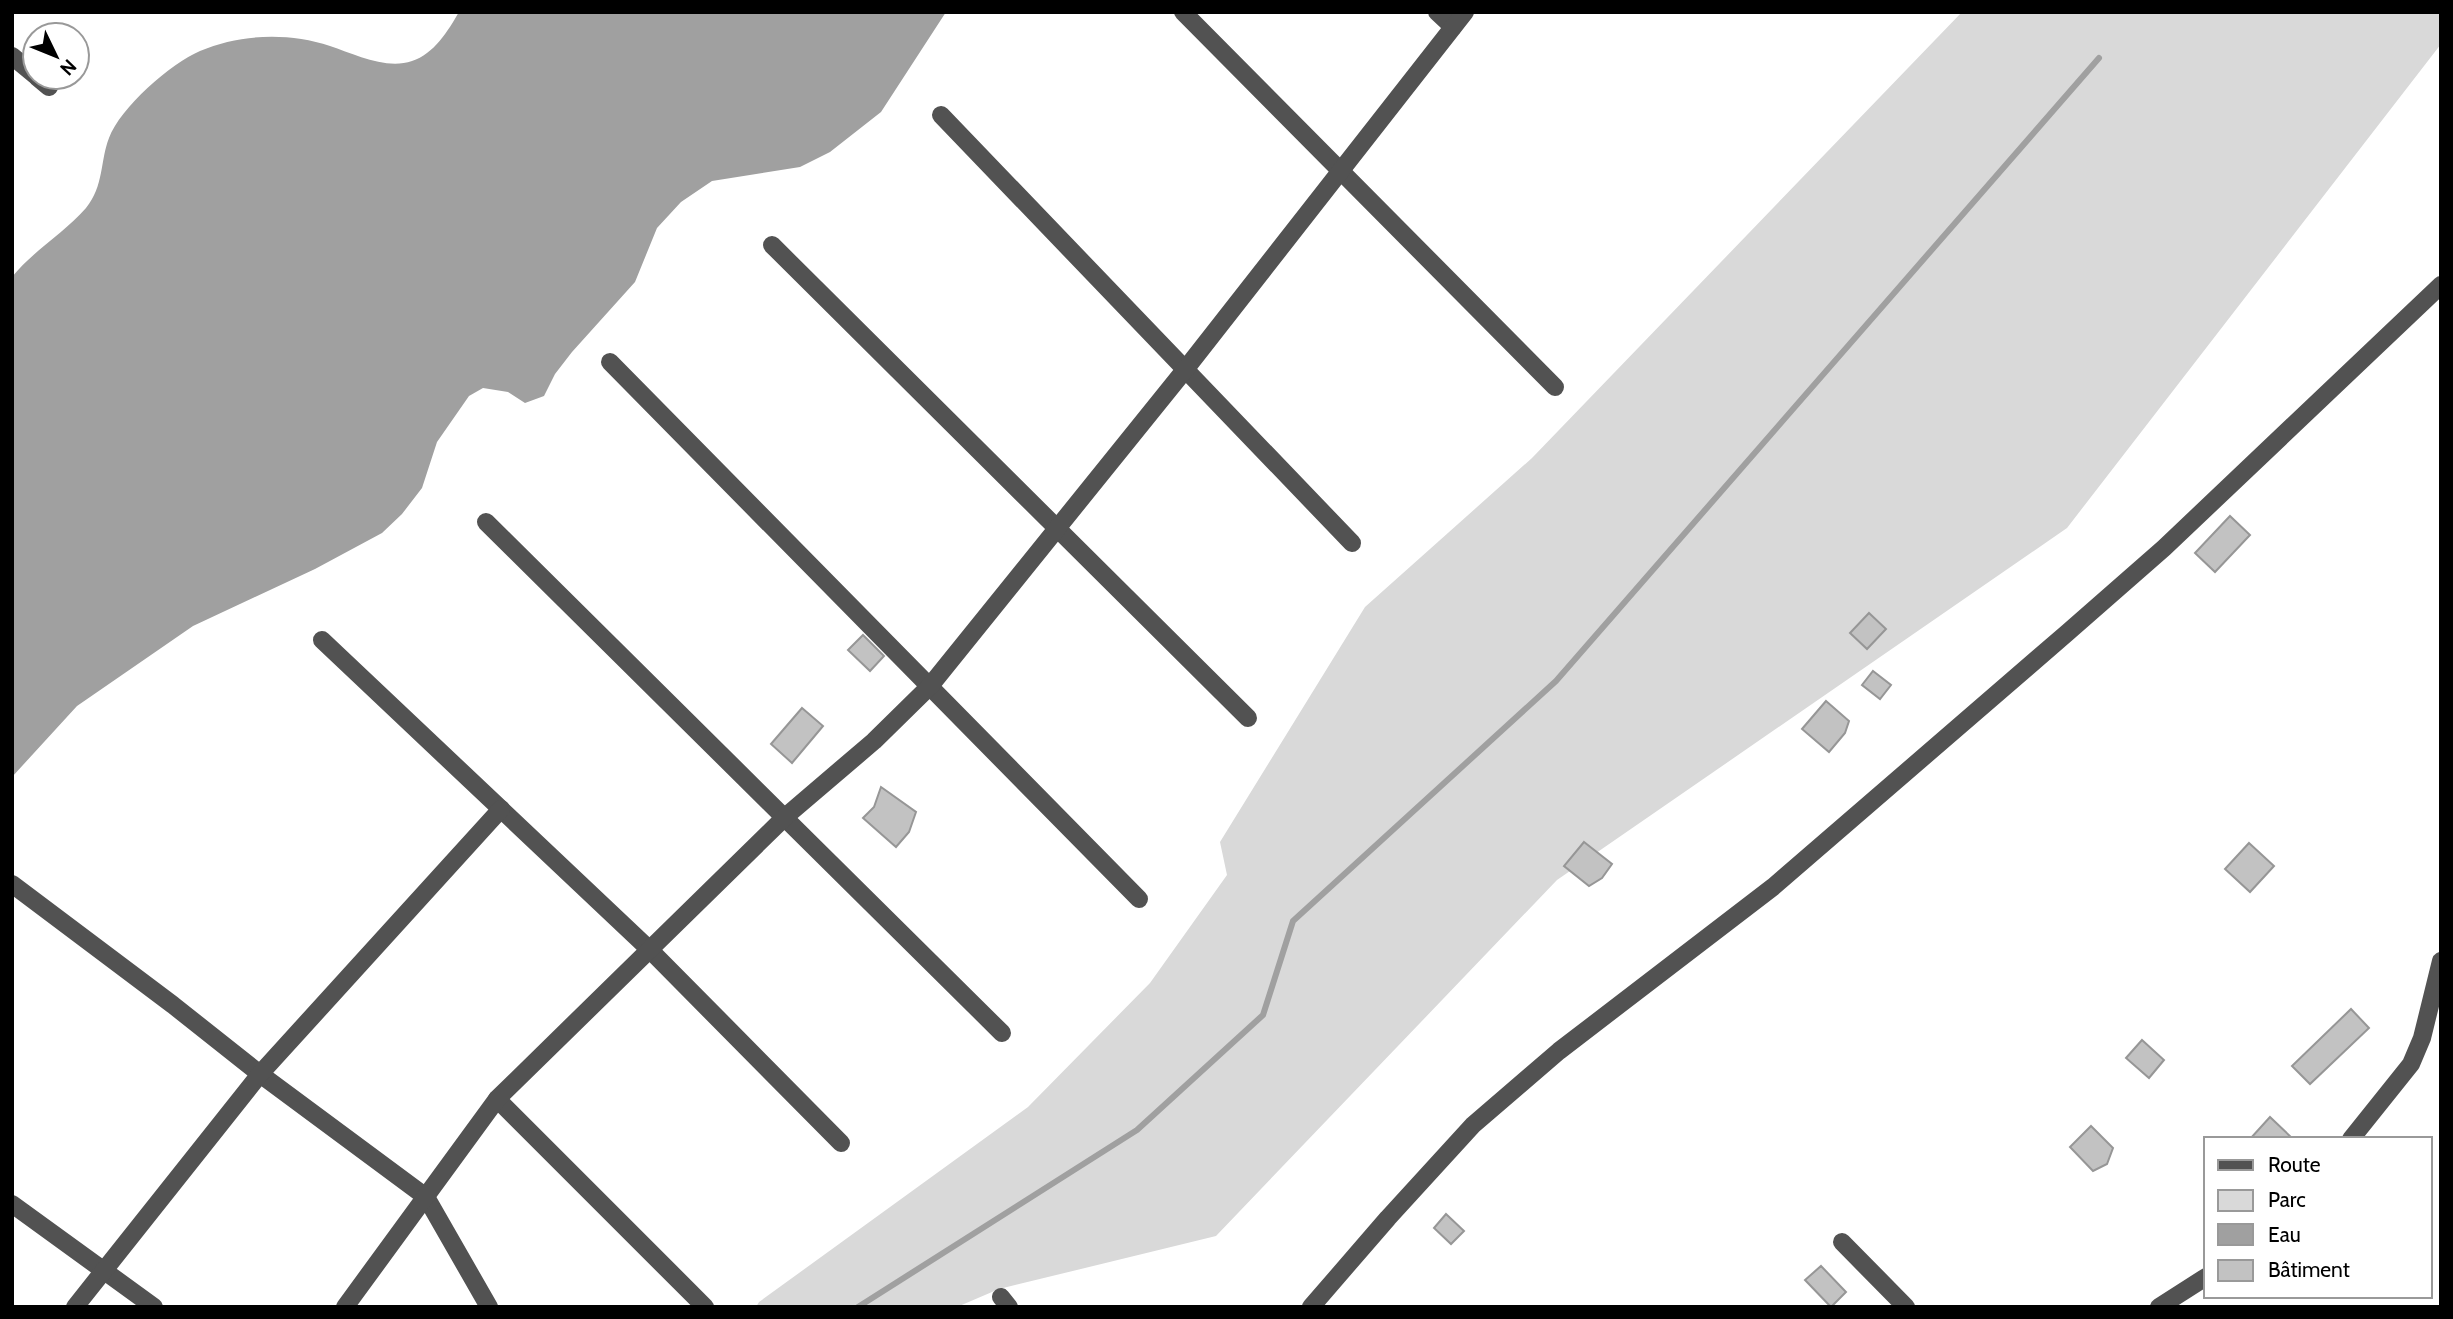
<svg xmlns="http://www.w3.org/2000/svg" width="2453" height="1319" viewBox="0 0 2453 1319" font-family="Cabin,sans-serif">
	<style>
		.green { fill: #d9d9d9 }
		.water { fill: #a0a0a0 }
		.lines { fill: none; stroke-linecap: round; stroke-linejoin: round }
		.stream { stroke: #a0a0a0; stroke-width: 6 }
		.building { fill: #c2c2c2; stroke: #969696; stroke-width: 2 }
		.minor { stroke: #525252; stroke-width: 18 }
	</style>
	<rect width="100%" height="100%" fill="#fff"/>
	<polygon class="green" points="1962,12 2441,12 2441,44 2067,528 1557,880 1216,1236 999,1289 957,1307 756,1307 759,1302 1028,1107 1150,983 1227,875 1220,842 1365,607 1532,458"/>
	<path class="water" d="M459,12H946L881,112L830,152L800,167L712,181L681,202L657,228L635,282L572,352L555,374L544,396L525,403L508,392L483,388L469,396L437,442L422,488L402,514L382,533L315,569L193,626L77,706L12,777V277C33,251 64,233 86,208C104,186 100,161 109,138C120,108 171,63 200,51C240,34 288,32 330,46C354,54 386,70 412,61C434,54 448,31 459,12Z"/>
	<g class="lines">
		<polyline class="stream" points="858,1307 1137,1130 1263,1015 1293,921 1556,681 2099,58"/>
	</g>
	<g class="building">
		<polygon points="2230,516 2250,535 2215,572 2195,553"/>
		<polygon points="1869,613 1886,629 1867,649 1850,633"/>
		<polygon points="863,635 884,656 870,671 848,650"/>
		<polygon points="1873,671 1891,685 1880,699 1862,685"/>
		<polygon points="1826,701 1849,721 1845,733 1829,752 1802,729"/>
		<polygon points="802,708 823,726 792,763 771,744"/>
		<polygon points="881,787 916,812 909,832 896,847 863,818 874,807"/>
		<polygon points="1584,842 1612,864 1602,878 1589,886 1564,866"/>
		<polygon points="2249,843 2274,866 2250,892 2225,869"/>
		<polygon points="2351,1009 2369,1028 2310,1084 2292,1066"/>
		<polygon points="2142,1040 2164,1060 2149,1078 2126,1058"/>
		<polygon points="2270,1117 2293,1139 2250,1139"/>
		<polygon points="2091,1126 2113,1148 2107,1164 2093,1171 2070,1147"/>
		<polygon points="1446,1214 1464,1231 1451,1244 1434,1228"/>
		<polygon points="1821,1266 1846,1292 1831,1307 1805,1280"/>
	</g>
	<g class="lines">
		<g class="minor">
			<polyline points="1183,12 1555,387"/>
			<polyline points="1437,12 1453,27"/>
			<polyline points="12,56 35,75"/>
			<polyline points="37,77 49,87"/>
			<polyline points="941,115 1352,543"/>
			<polyline points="772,245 1248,718"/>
			<polyline points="610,362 1139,899"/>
			<polyline points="486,522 1002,1033"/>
			<polyline points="322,640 650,950 841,1143"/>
			<polyline points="12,884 173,1005 260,1074 426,1197 489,1307"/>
			<polyline points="497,1099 705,1307"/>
			<polyline points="2351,1139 2411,1064 2422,1038 2441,961"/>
			<polyline points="12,1204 154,1307"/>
			<polyline points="1842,1242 1906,1307"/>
			<polyline points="1001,1297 1009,1307"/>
			<polyline points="75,1307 260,1074 501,809"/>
			<polyline points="345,1307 497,1099 785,817 874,741 930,686 1184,371 1465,12"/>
			<polyline points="1311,1307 1388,1218 1473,1125 1559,1051 1773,887 2067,633 2164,548 2441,285"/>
			<polyline points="2159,1307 2206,1277"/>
		</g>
	</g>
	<rect width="2453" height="1319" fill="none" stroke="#000000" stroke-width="28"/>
	<rect x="2204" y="1137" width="228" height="161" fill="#ffffff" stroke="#999999" stroke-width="2"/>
	<rect x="2218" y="1160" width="35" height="10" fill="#525252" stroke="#999999" stroke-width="2"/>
	<text x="2268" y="1172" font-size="21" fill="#000000">Route</text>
	<rect x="2218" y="1190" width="35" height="21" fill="#d9d9d9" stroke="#999999" stroke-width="2"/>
	<text x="2268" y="1207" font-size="21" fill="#000000">Parc</text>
	<rect x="2218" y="1224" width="35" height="21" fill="#a0a0a0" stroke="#999999" stroke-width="2"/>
	<text x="2268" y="1242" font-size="21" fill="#000000">Eau</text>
	<rect x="2218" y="1260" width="35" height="21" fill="#c2c2c2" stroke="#999999" stroke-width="2"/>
	<text x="2268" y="1277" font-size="21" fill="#000000">Bâtiment</text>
	<g transform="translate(56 56) rotate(133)"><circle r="33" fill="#ffffff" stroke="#999999" stroke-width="2"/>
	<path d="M0-5L12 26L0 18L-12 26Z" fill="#000000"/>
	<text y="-10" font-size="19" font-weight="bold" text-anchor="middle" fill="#000000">N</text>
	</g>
</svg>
